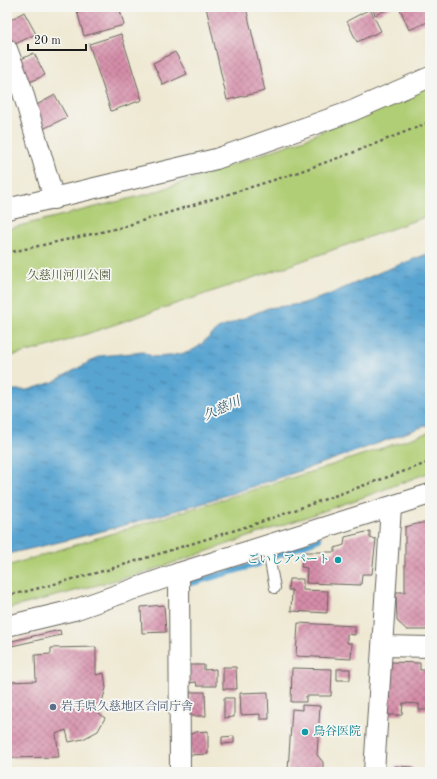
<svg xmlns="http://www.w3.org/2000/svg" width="437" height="779" viewBox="0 0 437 779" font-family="'Old Standard TT','Noto Serif JP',serif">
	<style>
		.green { fill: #b0ce76; stroke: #667549 }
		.water { fill: url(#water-ripples); stroke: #3a6076 }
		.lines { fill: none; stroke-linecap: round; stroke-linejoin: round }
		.stream { stroke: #59a4d1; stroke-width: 6 }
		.building { fill: url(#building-cross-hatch) }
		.lane-casing { stroke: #66645c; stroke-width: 12 }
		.street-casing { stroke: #66645c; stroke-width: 22 }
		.path { stroke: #66645c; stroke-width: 2.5; stroke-dasharray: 3 3; stroke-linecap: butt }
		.lane { stroke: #fff; stroke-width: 10 }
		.street { stroke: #fff; stroke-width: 20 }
		.culture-dot { fill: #0f9aa8; stroke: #f6f6f2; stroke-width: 1.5 }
		.service-dot { fill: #5c6f8a; stroke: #f6f6f2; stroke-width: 1.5 }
		.labels { text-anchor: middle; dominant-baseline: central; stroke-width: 3.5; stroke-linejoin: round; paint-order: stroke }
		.park-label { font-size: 12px; fill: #505a3c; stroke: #f6f6f2 }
		.culture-label { font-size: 12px; fill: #0d838f; stroke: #f6f6f2; text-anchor: end }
		.service-label { font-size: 12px; fill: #4e5e75; stroke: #f6f6f2; text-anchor: start }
		.water-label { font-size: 13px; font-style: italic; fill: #37596d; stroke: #f6f6f2 }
	</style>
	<defs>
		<pattern id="water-ripples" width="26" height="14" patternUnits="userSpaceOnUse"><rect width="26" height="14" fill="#59a4d1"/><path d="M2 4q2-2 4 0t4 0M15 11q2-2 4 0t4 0" fill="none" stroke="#4985a9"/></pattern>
		<pattern id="building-cross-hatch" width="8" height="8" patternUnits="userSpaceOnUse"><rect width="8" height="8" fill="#d68da9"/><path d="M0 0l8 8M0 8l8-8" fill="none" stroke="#ad7289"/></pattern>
	</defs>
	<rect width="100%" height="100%" fill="#f6f6f2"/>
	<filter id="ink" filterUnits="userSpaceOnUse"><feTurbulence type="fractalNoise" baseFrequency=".025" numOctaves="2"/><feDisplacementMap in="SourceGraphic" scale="8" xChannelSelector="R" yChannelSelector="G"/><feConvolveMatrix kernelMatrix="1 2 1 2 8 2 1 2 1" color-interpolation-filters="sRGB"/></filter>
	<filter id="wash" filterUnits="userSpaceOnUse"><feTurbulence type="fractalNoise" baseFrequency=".012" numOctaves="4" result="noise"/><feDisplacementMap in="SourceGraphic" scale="16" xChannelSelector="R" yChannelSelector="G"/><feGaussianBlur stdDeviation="0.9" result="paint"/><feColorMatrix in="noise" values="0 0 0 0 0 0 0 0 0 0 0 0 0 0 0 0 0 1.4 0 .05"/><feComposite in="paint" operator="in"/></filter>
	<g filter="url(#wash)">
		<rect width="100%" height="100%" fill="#efe9d3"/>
		<g class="green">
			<polygon points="430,82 430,215 285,267 51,346 7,357 7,229 152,193 305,139"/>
			<polygon points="430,432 430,472 364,497 150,571 7,609 7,566 320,469"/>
		</g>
		<path class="water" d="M430,253V424C292,476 151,523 7,554V390H28L53,382L100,356L143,352L153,357L170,356L189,352L198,347L218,329L256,313L268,308L301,304L326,296L383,271Z"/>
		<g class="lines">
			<g class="stream">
				<polyline points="277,556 319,539"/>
				<polyline points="192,583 258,564 263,561"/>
			</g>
		</g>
		<g id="blocks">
			<g class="building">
				<polygon points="76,7 119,7 124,25 84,36"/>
				<polygon points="206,7 246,7 265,91 227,100"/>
				<polygon points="372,7 393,7 375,15"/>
				<polygon points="403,7 427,7 430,12 430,21 409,30 400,9"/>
				<polygon points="370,9 381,31 357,42 347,21"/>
				<polygon points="24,12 36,34 11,46 7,36 7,22"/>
				<polygon points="121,34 142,100 111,111 89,44"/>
				<polygon points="175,52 187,74 163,85 153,63"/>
				<polygon points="34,53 45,75 21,86 11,64"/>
				<polygon points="55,95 67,117 43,129 33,107"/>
				<polygon points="421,523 430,523 430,630 407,630 397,621 396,592 405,592 405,527"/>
				<polygon points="370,531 370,538 376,539 372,574 362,574 361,585 306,583 307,568 301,567 303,552 335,552 335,548 344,545 345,537"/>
				<polygon points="289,579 303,579 303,590 328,591 327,613 291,611 292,590 288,590"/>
				<polygon points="164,605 166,632 142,633 141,607"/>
				<polygon points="298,623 355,626 355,635 347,634 347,643 352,643 351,659 296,656"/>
				<polygon points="60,630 61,635 7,647 7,642"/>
				<polygon points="96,647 96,675 104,673 106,688 102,702 96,711 105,718 98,731 83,739 69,742 66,730 56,734 59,757 7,758 7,682 36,681 35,655 51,654 51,648"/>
				<polygon points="391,662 420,663 420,670 428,670 427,710 419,710 419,704 403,703 402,715 388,715"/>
				<polygon points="188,665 204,665 204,670 216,669 216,686 197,686 196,682 189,683"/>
				<polygon points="223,667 236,667 237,689 223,689"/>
				<polygon points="292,668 332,669 331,696 306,696 306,702 291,702"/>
				<rect x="337" y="669" width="13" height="11"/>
				<polygon points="190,692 205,692 206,716 190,716"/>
				<polygon points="268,692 269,719 260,719 260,714 241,715 240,693"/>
				<polygon points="224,698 234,698 234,717 224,718"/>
				<polygon points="302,705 320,706 317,755 323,762 323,772 288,770 292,709 302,710"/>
				<polygon points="208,731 208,754 190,755 189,735 196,732"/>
				<polygon points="234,736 234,743 222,744 222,737"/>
				<polygon points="395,766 413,767 413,772 394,772"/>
			</g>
		</g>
	</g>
	<g filter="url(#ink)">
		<use href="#blocks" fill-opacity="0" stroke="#66645c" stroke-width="1"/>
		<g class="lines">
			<g class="lane-casing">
				<polyline id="lane" points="267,546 275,588"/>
			</g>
			<g class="street-casing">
				<g id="street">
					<polyline points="7,49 22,89 54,199"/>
					<polyline points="7,209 216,159 352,111 430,77"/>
					<polyline points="179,573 180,772"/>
					<polyline points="7,626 74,610 179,573 430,494"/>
					<polyline points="383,646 430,647"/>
					<polyline points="374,772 391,507"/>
				</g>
			</g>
			<g class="path">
				<polyline points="7,253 119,228 290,175 352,153 430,122"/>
				<polyline points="7,595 24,592 107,570 258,523 430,462"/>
			</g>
			<use href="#lane" class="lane"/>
			<use href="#street" class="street"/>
		</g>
	</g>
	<g class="culture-dot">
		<circle cx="338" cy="560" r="4"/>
		<circle cx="305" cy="732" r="4"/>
	</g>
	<circle class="service-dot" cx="53" cy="707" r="4"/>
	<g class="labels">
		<g class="park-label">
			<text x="69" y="276">久慈川河川公園</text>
		</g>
		<g class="culture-label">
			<text x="330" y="560">ごいしアパート</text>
			<text x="313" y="732" text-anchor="start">鳥谷医院</text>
		</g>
		<g class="service-label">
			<text x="61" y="707">岩手県久慈地区合同庁舎</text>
		</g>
		<g class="water-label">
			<text transform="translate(222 409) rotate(-24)">久慈川</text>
		</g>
	</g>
	<rect width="437" height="779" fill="none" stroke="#f6f6f2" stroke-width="24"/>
	<path d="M28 44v6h58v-6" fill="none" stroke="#1c1c1c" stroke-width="2"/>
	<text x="34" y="44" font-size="12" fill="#1c1c1c" stroke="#f6f6f2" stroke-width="3" paint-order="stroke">20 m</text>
</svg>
